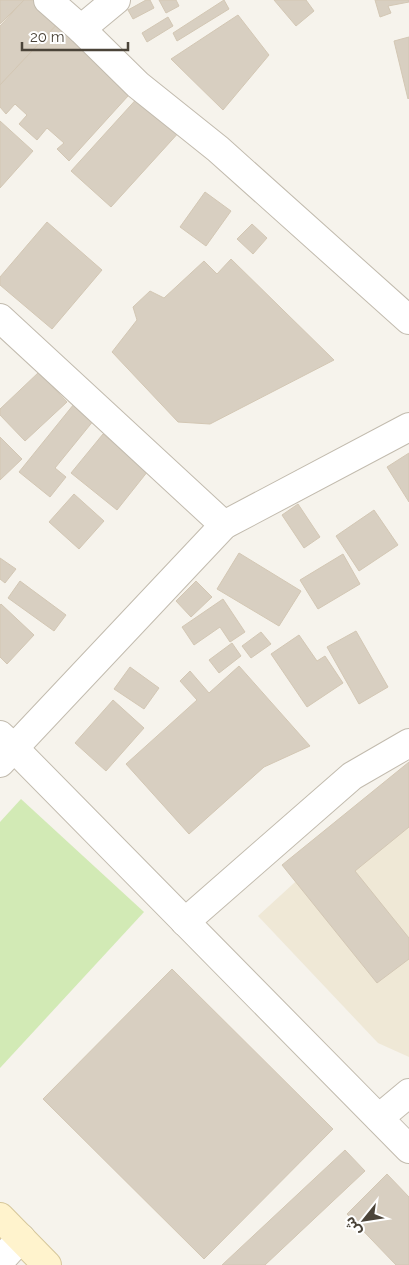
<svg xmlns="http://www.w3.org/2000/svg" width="409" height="1265" viewBox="0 0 409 1265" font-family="Raleway,'Noto Sans Arabic',sans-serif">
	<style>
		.education { fill: #efe8d6 }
		.green { fill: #d2eab5 }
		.building { fill: #d8cfc1; stroke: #d3c7b4 }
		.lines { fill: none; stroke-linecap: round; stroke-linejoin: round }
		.street-casing { stroke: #c2bbae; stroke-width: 30 }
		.secondary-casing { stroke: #d6c79b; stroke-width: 30 }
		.street { stroke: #fff; stroke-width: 28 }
		.secondary { stroke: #fff3cd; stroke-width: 28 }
	</style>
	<rect width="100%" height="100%" fill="#f6f3ec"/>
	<polygon class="education" points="409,778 409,1057 378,1043 258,916"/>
	<polygon class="green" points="21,799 144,912 0,1068 0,822"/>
	<g class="building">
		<polygon points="0,0 24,0 0,24"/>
		<polygon points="24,0 43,0 63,18 0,85 0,26"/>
		<polygon points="146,0 150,0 154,8 133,19 128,10"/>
		<polygon points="159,0 176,0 179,6 166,13"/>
		<polygon points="224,0 229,9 177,41 173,33"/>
		<polygon points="274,0 306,0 314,11 296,26"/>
		<polygon points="375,0 409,0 409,2 388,6 391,13 380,17"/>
		<polygon points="238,15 269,55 223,110 171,59"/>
		<polygon points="168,17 173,26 147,42 142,33"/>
		<polygon points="63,18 138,85 69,161 57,149 64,143 47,128 37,140 19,124 27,115 15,104 6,114 0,107 0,85"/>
		<polygon points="409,37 409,98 408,99 394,41"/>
		<polygon points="141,94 181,130 111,207 71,171"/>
		<polygon points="0,121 33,151 0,188"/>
		<polygon points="205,192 231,211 206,246 180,227"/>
		<polygon points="47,222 102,270 52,329 0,285 0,277"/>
		<polygon points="252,224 267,238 253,254 237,239"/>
		<polygon points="231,259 334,360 210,424 178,422 112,352 137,320 133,307 150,291 164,298 204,261 217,274"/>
		<polygon points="39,372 67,402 25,441 0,415 0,409"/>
		<polygon points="74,404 94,420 55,468 66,477 50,497 19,472"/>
		<polygon points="103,434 148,471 117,510 71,473"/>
		<polygon points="0,437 22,459 0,480"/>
		<polygon points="409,453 409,502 387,467"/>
		<polygon points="74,494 104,521 79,549 49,522"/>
		<polygon points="298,504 320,537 304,548 282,515"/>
		<polygon points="374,510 398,545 359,571 336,536"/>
		<polygon points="239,553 301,591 279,626 217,589"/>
		<polygon points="343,554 360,584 318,609 300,580"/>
		<polygon points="0,558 16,569 5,583 0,579"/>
		<polygon points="20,581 66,615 54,631 8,598"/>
		<polygon points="196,581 212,597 191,617 176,601"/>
		<polygon points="223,599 245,632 230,642 220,627 194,645 182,627"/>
		<polygon points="1,604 34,635 7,664 0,657 0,605"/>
		<polygon points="356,631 388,687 359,704 327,647"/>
		<polygon points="261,632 271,644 251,658 242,646"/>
		<polygon points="299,635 317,661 325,656 343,683 307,707 271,654"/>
		<polygon points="232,643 241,656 219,673 209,660"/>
		<polygon points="239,666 310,746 264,767 189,834 126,764 197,700 180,681 190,671 209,693"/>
		<polygon points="130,667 159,688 144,709 114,689"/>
		<polygon points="113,700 144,728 106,771 75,743"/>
		<polygon points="409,762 409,827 355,871 409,938 409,959 377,983 282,865"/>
		<polygon points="172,969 333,1129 204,1259 43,1099"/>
		<polygon points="345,1150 365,1171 265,1265 222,1265"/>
		<polygon points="387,1174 409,1197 409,1265 396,1265 347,1214"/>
	</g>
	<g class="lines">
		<g class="street-casing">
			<g id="street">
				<polyline points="48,0 81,29 138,85 218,149 409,320"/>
				<polyline points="81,29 116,0"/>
				<polyline points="0,318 224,525"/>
				<polyline points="0,735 14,748 409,1149"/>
				<polyline points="0,763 224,525 409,427"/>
				<polyline points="185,922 352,776 409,743"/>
				<polyline points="379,1118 409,1093"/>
				<polyline points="0,1261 21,1238"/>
			</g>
		</g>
		<g class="secondary-casing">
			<polyline id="secondary" points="0,1217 47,1265"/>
		</g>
		<use href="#street" class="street"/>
		<use href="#secondary" class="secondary"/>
	</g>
	<g transform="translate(364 1220) rotate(240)" stroke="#ffffff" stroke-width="4" paint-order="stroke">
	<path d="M0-4L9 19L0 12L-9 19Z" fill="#4b4439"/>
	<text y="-8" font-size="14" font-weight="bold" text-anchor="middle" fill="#4b4439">ش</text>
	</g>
	<path d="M22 42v8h106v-8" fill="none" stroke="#4b4439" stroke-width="2.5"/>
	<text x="30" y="42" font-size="15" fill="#4b4439" stroke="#ffffff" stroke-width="4" paint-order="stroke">20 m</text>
</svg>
